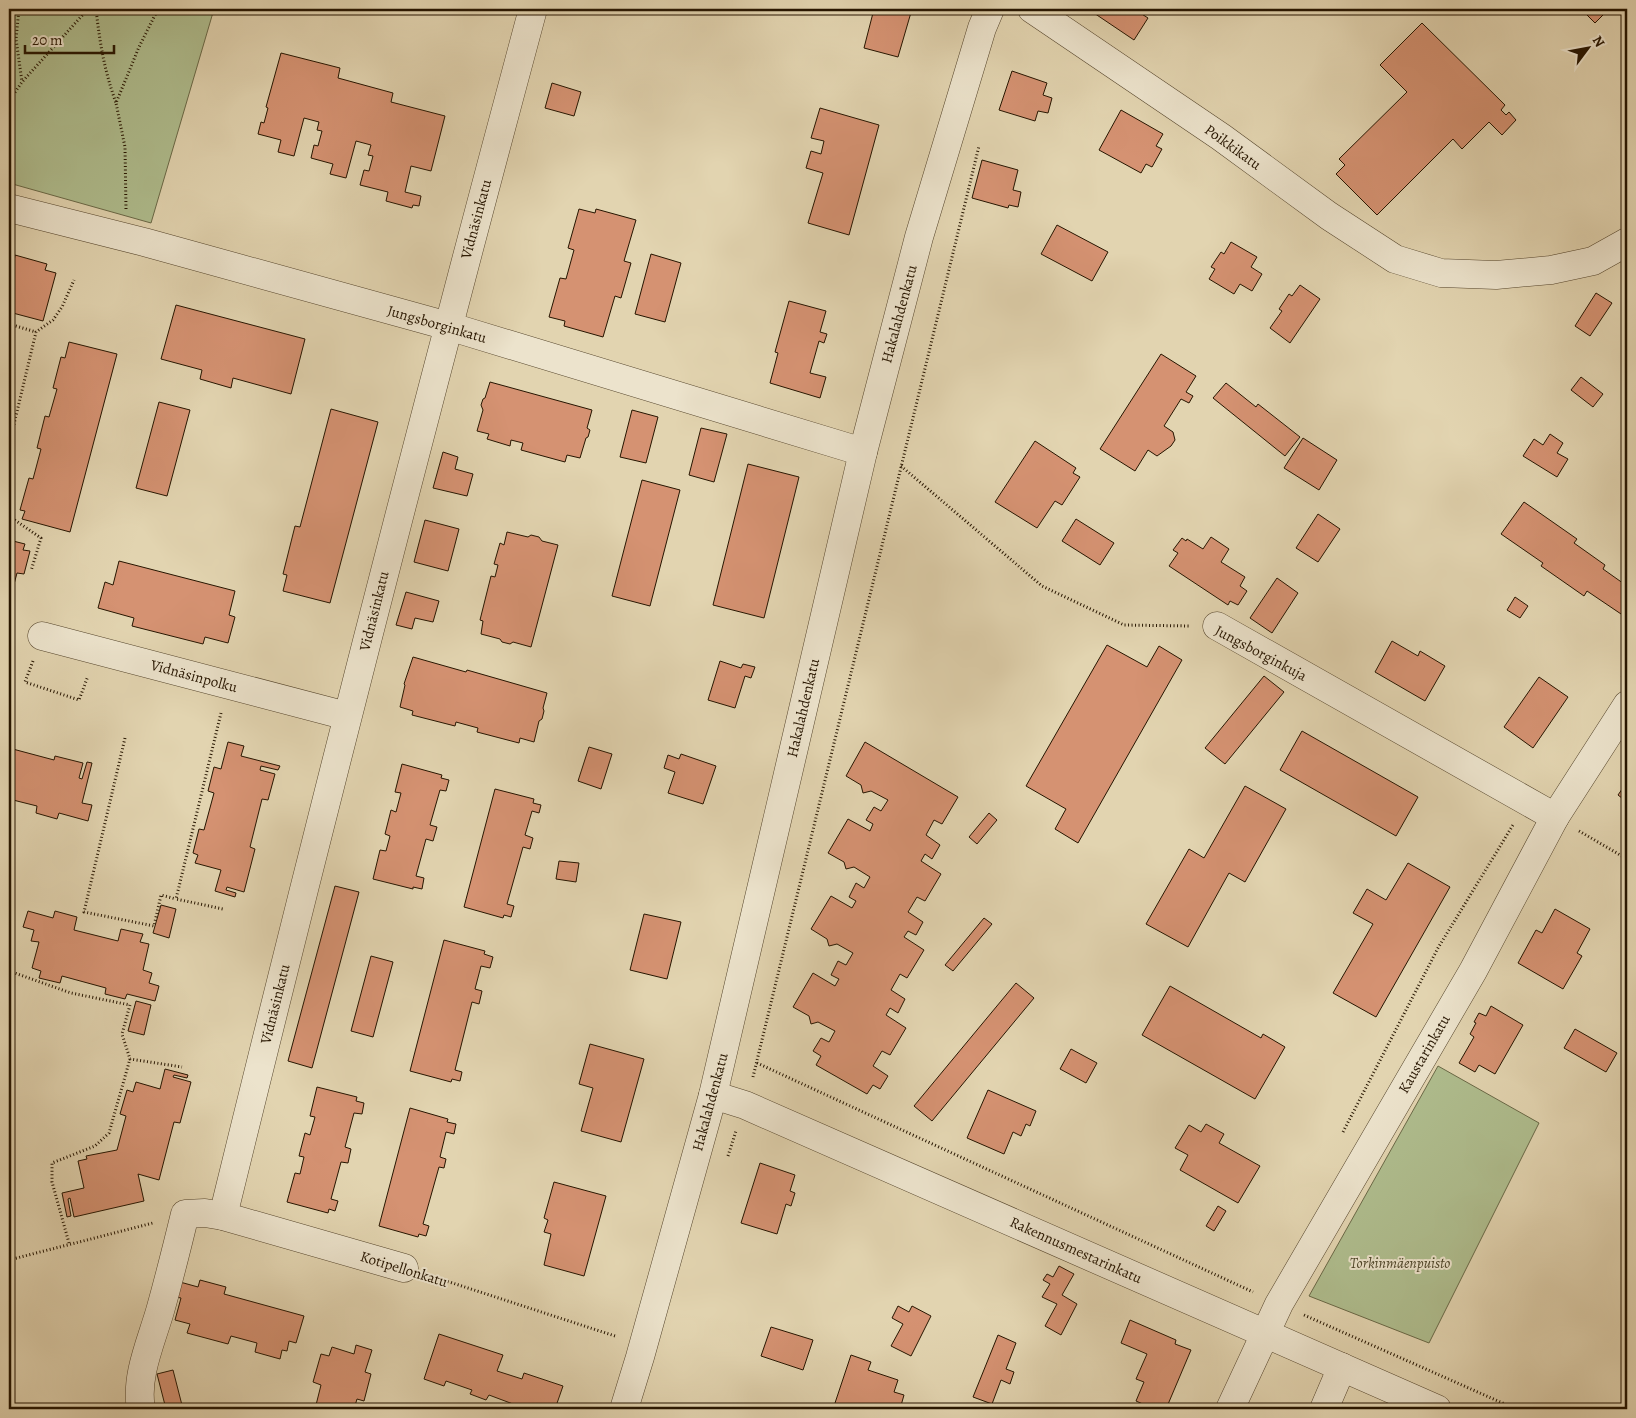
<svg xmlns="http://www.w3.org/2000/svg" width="1636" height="1418" viewBox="0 0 1636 1418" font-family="Alegreya,serif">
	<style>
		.green { fill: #afbd8e; stroke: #6a6947 }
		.building { fill: #d59272; stroke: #261500 }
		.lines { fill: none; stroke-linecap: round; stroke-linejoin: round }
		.minor-casing { stroke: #55452c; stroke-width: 29 }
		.path { stroke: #261500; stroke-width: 3; stroke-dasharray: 1 2.5; stroke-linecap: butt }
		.minor { stroke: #ece3cc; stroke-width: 28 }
		.labels { text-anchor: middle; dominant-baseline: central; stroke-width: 4; stroke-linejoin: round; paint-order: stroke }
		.street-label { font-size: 15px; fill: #261500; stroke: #ece3cc }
		.park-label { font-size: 15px; font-style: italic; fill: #4f472b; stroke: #ece3cc }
	</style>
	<rect width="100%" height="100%" fill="#e2d4b0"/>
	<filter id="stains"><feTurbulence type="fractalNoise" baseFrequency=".004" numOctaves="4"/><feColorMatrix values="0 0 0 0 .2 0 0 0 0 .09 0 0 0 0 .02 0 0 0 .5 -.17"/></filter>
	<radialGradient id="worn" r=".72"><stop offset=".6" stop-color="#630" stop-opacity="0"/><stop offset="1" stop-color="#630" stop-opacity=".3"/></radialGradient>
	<g class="green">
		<polygon points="9,9 214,9 151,223 9,183"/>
		<polygon points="1438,1066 1539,1123 1429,1343 1309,1296"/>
	</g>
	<g class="building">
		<polygon points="874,9 912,9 898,57 864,48"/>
		<polygon points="1088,9 1134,9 1148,18 1134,40"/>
		<polygon points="1581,9 1609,9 1595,23"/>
		<polygon points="1422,23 1505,105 1501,110 1506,115 1509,112 1516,120 1502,135 1489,122 1462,149 1453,139 1377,215 1336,174 1345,165 1339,159 1407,92 1380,65"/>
		<polygon points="281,53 340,68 338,78 393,93 391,102 445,116 431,171 411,166 405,192 421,196 419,206 413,205 412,208 386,201 388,192 360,185 364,170 369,171 373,156 368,155 371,145 356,141 346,178 330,174 333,164 311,158 314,145 318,146 322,131 317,130 319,122 304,118 294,156 278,152 281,140 258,134 261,122 264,123 268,108 266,107"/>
		<polygon points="1012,71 1047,83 1043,95 1052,98 1048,113 1038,111 1035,121 999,110"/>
		<polygon points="552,83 581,92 574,116 545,108"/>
		<polygon points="820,108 879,125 849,235 808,223 823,173 806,168 811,151 821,154 824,141 811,138"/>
		<polygon points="1121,110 1163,134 1156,146 1162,149 1152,167 1146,164 1141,173 1099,150"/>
		<polygon points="982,160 1018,170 1013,190 1021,192 1018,207 1009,205 1008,208 972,198"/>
		<polygon points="579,209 595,213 596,209 636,220 624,261 631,263 621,298 615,296 603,337 564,326 565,321 549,317 560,278 566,279 574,250 568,248"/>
		<polygon points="1057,225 1108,252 1092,281 1041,254"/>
		<polygon points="1231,242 1257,257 1251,267 1262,274 1252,291 1240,284 1234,294 1209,279 1215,269 1211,267 1221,252 1224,254"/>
		<polygon points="651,254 681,263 665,322 635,314"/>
		<polygon points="15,255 47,264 45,270 56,273 43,321 9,312 9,261 14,262"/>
		<polygon points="1300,285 1320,299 1290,343 1270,328 1282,311 1279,309 1289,294 1292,296"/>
		<polygon points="1596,293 1612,303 1590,336 1575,326"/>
		<polygon points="789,301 826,311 820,332 827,334 824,343 819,341 810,373 826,377 820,398 770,383 778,353 775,352"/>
		<polygon points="176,305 305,339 291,394 233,378 231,388 200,379 202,370 161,359"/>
		<polygon points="69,342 117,354 70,532 22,519 25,511 20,510 29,478 33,479 41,449 37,448 45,416 49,417 57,389 53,388 61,357 65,358"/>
		<polygon points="1161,354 1196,376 1186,392 1193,396 1189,403 1181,399 1164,426 1173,432 1175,440 1171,446 1157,456 1148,450 1135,471 1100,449"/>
		<polygon points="1581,377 1603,394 1593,407 1571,390"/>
		<polygon points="490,382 592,410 587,428 590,430 588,437 586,438 580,458 567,455 565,462 521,450 523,443 511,440 510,446 487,439 489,434 477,431 483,410 481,405 483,399 485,398"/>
		<polygon points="1226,383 1256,407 1258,404 1300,437 1285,456 1213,398"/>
		<polygon points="159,402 190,410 167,496 136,488"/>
		<polygon points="331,409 378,422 330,603 283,591 287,575 283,574 295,526 300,527"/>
		<polygon points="632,410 658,417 646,463 620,457"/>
		<polygon points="701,428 727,434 714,482 689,475"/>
		<polygon points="1550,434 1563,443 1557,453 1568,459 1557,477 1523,456 1534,439 1543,445"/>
		<polygon points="1303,438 1337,460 1319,490 1284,468"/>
		<polygon points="1035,441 1076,468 1073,473 1080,477 1062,505 1055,501 1037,528 995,502"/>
		<polygon points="443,452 458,457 455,469 473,474 467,496 433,488"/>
		<polygon points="748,464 799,477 764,618 713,605"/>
		<polygon points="642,480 680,490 650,606 612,596"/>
		<polygon points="1524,502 1577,539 1574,543 1605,565 1603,569 1627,586 1627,611 1624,616 1587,591 1584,596 1541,566 1543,563 1501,534"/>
		<polygon points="1318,514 1340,529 1318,562 1296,548"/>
		<polygon points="1076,519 1114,543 1100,565 1062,541"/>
		<polygon points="425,520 459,529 448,571 414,562"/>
		<polygon points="507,532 528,537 531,535 539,537 542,541 558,545 531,647 513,642 510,644 502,642 500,639 481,634 483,621 480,620 491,576 495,577 498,565 494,564 500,543 504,545"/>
		<polygon points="1211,537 1229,549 1221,562 1245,577 1240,586 1247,591 1238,605 1230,601 1228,605 1169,566 1178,553 1173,550 1182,538 1186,541 1187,539 1203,549"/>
		<polygon points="9,540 25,544 23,550 30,551 24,574 17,573 12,592 9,591"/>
		<polygon points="119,561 235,591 229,615 235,617 228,643 205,637 203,644 132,626 134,618 98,608 105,582 113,585"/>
		<polygon points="1277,578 1298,593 1272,633 1250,618"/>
		<polygon points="406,592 439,601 433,622 415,618 412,629 396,625"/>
		<polygon points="1515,597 1528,606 1520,618 1507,610"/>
		<polygon points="1392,641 1418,656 1420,651 1445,666 1425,701 1375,672"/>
		<polygon points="1107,645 1147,667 1159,646 1182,660 1078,843 1055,829 1066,809 1026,786"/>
		<polygon points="413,657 466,672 467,670 547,693 543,708 544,711 542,719 539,721 534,742 520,738 519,743 477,732 478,728 456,722 455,726 412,715 413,711 400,707 405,685 404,684"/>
		<polygon points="720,661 741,668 743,664 755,667 751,678 745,676 735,708 708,700"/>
		<polygon points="1264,676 1284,692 1225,764 1205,748"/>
		<polygon points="1539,677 1568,697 1533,748 1504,727"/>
		<polygon points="1302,731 1418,797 1396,836 1280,770"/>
		<polygon points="228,742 244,746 241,756 280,766 278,770 261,766 260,770 275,774 268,800 262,799 250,847 255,849 244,892 227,887 226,890 236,893 235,897 215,891 221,870 195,863 198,855 193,853 199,829 204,830 214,793 208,791 214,767 221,769"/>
		<polygon points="865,742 958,797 942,824 934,820 926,835 940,845 932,859 925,854 921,861 941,874 925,901 917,897 908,912 923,922 916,935 908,931 904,937 924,950 907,978 900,974 891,990 905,999 898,1013 890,1008 886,1015 906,1028 890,1055 882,1051 873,1066 888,1076 880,1089 873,1085 867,1094 816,1065 821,1056 813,1051 821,1038 829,1042 835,1031 818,1022 811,1024 809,1016 793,1007 813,973 835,986 839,979 831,975 838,961 846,965 853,953 837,944 829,946 827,939 811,929 831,896 852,908 856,901 849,897 856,883 864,888 870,877 854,867 846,869 844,862 828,853 848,819 870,831 873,824 866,820 874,807 881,811 888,800 871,791 863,793 861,785 846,776"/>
		<polygon points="589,747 612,754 601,789 578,781"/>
		<polygon points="9,748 54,760 55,756 83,763 79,778 82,779 87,762 92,763 82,803 92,805 88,821 59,813 57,819 36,813 37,806 9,799"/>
		<polygon points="681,754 716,766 703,804 668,793 675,772 664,768 668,755 679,759"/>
		<polygon points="402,764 442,775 441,778 449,780 446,791 440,790 430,825 437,827 433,841 426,839 416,876 424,878 422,889 413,887 413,889 373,879 380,850 386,851 390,836 385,834 391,810 396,812 401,793 395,792"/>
		<polygon points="1627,782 1627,802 1618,795"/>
		<polygon points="1245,786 1286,809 1245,882 1229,873 1188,947 1146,924 1189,849 1204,858"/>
		<polygon points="495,789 534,799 533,803 541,805 539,813 532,811 525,835 533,838 530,849 523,847 507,904 514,906 511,917 504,915 503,918 464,907"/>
		<polygon points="989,813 997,820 977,844 969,837"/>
		<polygon points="559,861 579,863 576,882 556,879"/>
		<polygon points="1408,863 1450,887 1376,1017 1333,993 1373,924 1353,913 1367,889 1386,900"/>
		<polygon points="335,886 359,892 312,1068 288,1061"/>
		<polygon points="161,905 176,909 169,938 153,933"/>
		<polygon points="1555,909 1590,929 1577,953 1582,956 1563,989 1518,963 1536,930 1542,933"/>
		<polygon points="28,911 53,918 55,911 77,917 74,930 118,941 121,929 143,934 140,942 149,944 143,970 152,973 149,983 159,986 155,1001 127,994 125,999 105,994 106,988 62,976 60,983 39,978 41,971 32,968 39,942 31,941 34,930 23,927"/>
		<polygon points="644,914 681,922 667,979 630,970"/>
		<polygon points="984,918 992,924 953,971 945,965"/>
		<polygon points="444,940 485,951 484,954 493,957 490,968 481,966 475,989 482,991 479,1004 472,1002 455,1070 462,1072 460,1081 452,1079 451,1082 410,1071"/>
		<polygon points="371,956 393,962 373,1037 351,1031"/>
		<polygon points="1016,983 1034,998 932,1121 914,1106"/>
		<polygon points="1170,986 1261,1038 1263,1034 1285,1047 1255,1099 1142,1035"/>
		<polygon points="136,1001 151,1005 144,1035 128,1031"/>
		<polygon points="1491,1006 1523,1025 1495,1074 1479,1065 1475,1072 1459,1063 1474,1037 1470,1034 1476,1023 1474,1022 1479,1013 1486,1016"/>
		<polygon points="1575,1029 1617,1053 1606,1072 1564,1048"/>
		<polygon points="590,1044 644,1059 621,1142 581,1131 593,1088 579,1084"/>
		<polygon points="1071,1049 1097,1063 1086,1083 1060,1069"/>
		<polygon points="165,1069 188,1075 187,1078 174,1075 173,1077 191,1082 180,1123 174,1122 159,1180 138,1174 144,1201 74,1217 70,1198 68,1199 71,1216 67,1217 62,1193 84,1188 78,1161 87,1159 86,1156 117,1150 126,1116 120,1114 127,1090 133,1092 136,1082 160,1089"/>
		<polygon points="317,1087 357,1097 356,1101 364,1103 362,1114 354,1113 345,1147 351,1149 348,1163 341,1162 331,1199 338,1201 335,1211 329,1209 328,1213 287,1202 295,1173 300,1174 304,1157 299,1156 305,1133 310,1135 315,1117 310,1116"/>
		<polygon points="988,1090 1036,1111 1030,1126 1026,1124 1021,1136 1013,1132 1004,1154 967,1138"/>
		<polygon points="410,1108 448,1119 447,1122 456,1124 454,1134 446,1132 440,1157 446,1159 444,1168 439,1167 423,1224 429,1226 426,1236 419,1234 418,1237 379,1226"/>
		<polygon points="1206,1124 1224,1134 1219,1143 1260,1166 1238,1203 1180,1170 1188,1155 1175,1148 1189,1125 1201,1132"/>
		<polygon points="760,1163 795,1175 790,1191 795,1193 791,1206 786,1204 777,1234 741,1223"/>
		<polygon points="554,1182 606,1196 584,1276 544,1265 551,1234 544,1232 548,1220 544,1218"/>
		<polygon points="1218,1206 1226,1211 1214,1231 1206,1226"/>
		<polygon points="1059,1266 1074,1274 1062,1295 1077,1304 1061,1335 1045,1326 1057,1304 1042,1297 1050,1284 1043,1280 1047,1274 1053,1277"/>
		<polygon points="200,1280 226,1287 224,1294 304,1316 296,1343 289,1341 287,1351 282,1350 280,1359 255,1352 257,1343 231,1336 228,1344 187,1333 190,1324 175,1320 181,1298 176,1297 180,1282 198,1287"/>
		<polygon points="898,1306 909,1312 912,1306 931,1316 911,1356 891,1346 903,1324 892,1318"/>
		<polygon points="1130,1320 1176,1340 1175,1344 1191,1350 1166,1409 1154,1409 1136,1401 1144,1382 1136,1379 1147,1354 1121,1343"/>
		<polygon points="771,1327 813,1340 803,1370 761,1356"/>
		<polygon points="439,1334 503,1355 497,1371 522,1379 524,1373 563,1386 555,1409 512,1409 513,1404 489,1395 486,1400 470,1394 472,1390 446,1381 444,1386 424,1379"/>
		<polygon points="998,1335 1016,1343 1006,1369 1014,1372 1010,1384 1001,1380 992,1404 973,1397"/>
		<polygon points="356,1345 372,1350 365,1372 371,1374 364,1401 357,1399 354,1409 315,1409 321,1385 313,1382 321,1354 329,1356 332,1347 354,1354"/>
		<polygon points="851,1355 871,1362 868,1370 898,1380 894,1392 904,1395 900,1409 833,1409"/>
		<polygon points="173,1370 183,1409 166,1409 157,1374"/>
	</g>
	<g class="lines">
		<g class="minor-casing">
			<g id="minor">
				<polyline points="1032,9 1221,137 1329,216 1395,259 1441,273 1496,275 1551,270 1593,261 1627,242"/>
				<polyline points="9,208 144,242 448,326 863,452"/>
				<polyline points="1217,626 1555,817"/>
				<polyline points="42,636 347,716"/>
				<polyline points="713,1095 745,1105 1437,1409"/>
				<path d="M223,1216C322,812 425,410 533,9"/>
				<path d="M141,1409C135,1377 151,1342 160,1311C169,1279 177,1247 185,1214L205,1213L223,1216L404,1268"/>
				<polyline points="624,1409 640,1357 713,1095 863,452 919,237 982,28 990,9"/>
				<polyline points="1230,1409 1279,1304 1473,971 1555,817 1627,705"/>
				<polyline points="1324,1409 1342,1367"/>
			</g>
		</g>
		<g class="path">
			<polyline points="19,9 16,39 22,82"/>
			<path d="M96,9C100,44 104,69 116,103"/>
			<polyline points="9,101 22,82 88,9"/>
			<polyline points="126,209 125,147 116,103 139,47 158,9"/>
			<polyline points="9,324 36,332"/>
			<polyline points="9,445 36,332 53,320 62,307 74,280"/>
			<polyline points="901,466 1042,586 1124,625 1190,626"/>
			<polyline points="9,516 41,538 31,571"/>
			<polyline points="33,661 25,682 79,700 88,676"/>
			<polyline points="1622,677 1627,670"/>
			<polyline points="221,713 176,899 223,909"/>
			<polyline points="125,738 84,912 154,926 161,895 176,899"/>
			<polyline points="1579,831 1627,859"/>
			<polyline points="9,971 71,993 130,1005 122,1034 130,1059 182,1067"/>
			<polyline points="757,1063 1253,1292"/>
			<polyline points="753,1077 979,146"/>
			<polyline points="1343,1132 1438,948 1513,825"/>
			<polyline points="728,1156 736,1131"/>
			<polyline points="69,1243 52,1182 52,1163 95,1146 109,1133 130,1059"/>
			<polyline points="9,1260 153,1223"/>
			<polyline points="431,1276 615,1336"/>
			<polyline points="1304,1315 1516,1409"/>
			<polyline points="9,1405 10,1409"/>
		</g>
		<use href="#minor" class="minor"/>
	</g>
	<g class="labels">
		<g class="street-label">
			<text transform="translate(1233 147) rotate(36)">Poikkikatu</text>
			<text transform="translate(476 219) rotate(-75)">Vidnäsinkatu</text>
			<text transform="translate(899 314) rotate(-75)">Hakalahdenkatu</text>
			<text transform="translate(437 324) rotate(16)">Jungsborginkatu</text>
			<text transform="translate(374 611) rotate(-76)">Vidnäsinkatu</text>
			<text transform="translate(1261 653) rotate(28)">Jungsborginkuja</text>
			<text transform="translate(194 676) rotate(15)">Vidnäsinpolku</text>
			<text transform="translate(803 708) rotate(-77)">Hakalahdenkatu</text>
			<text transform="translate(275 1004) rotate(-76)">Vidnäsinkatu</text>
			<text transform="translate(1424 1054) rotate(-60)">Kaustarinkatu</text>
			<text transform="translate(710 1102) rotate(-75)">Hakalahdenkatu</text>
			<text transform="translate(1076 1250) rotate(24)">Rakennusmestarinkatu</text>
			<text transform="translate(404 1269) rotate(17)">Kotipellonkatu</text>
		</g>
		<g class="park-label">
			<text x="1400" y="1263">Torkinmäenpuisto</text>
		</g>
	</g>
	<rect width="1636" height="1418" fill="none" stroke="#e2d4b0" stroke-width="30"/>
	<rect x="10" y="10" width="1616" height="1398" fill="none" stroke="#261500" stroke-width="2.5"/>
	<rect x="15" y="15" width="1606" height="1388" fill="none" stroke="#261500"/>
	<g transform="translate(1588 48) rotate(58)" stroke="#ece3cc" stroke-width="4" paint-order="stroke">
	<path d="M0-4L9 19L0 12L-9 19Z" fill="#261500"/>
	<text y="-8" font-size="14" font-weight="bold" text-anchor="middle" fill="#261500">N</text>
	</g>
	<path d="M25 45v8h89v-8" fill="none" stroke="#261500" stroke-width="2.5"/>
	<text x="32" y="45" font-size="15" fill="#261500" stroke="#ece3cc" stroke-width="4" paint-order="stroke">20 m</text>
	<rect width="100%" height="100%" filter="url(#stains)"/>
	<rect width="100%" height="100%" fill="url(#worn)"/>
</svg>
